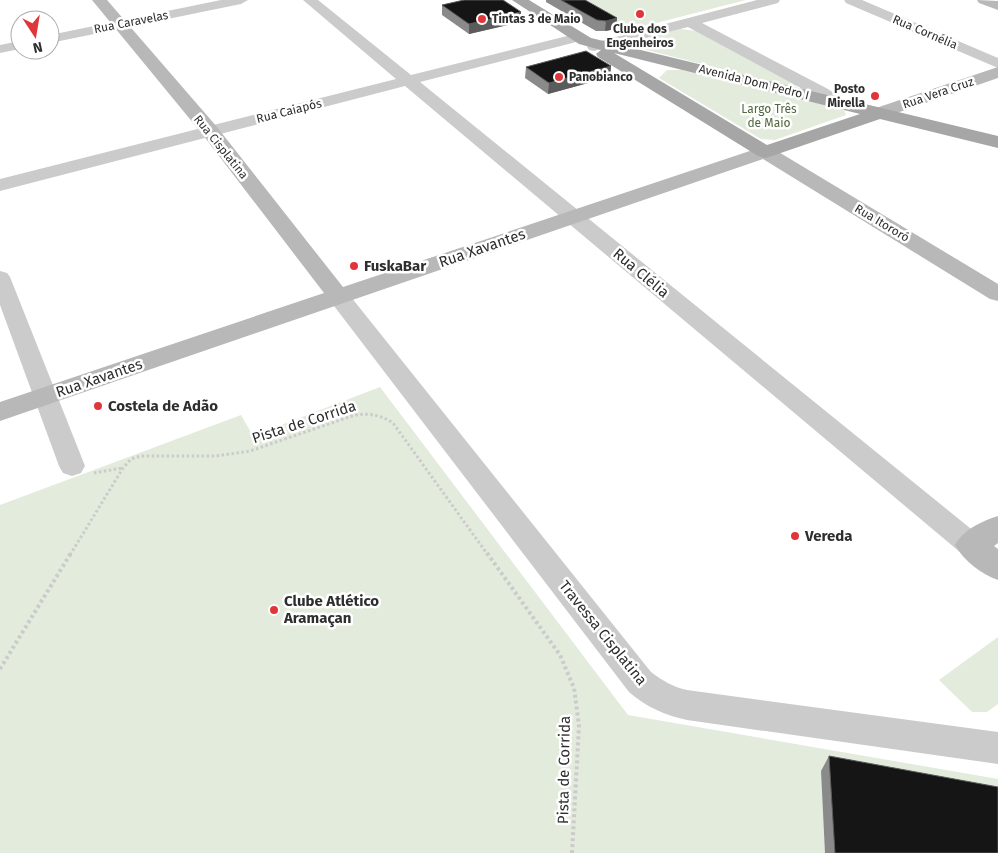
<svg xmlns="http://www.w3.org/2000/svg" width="998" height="853" viewBox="0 0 998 853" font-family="'Fira Sans',sans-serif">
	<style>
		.green { fill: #e3ebdc }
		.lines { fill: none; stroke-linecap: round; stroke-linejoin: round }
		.path-far1 { stroke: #cbcbcb; stroke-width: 3; stroke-dasharray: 2.5 2.5; stroke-linecap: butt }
		.path { stroke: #cbcbcb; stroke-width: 4; stroke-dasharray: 3 3; stroke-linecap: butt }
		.street { fill: #cbcbcb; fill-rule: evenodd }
		.secondary { fill: #b8b8b8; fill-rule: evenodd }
		.primary { fill: #a6a6a6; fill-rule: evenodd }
		.wall { fill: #8a8a8a }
		.shaded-wall { fill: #5b5b5b }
		.building { fill: #151515; stroke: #5b5b5b }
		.poi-dot { fill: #e03539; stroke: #fff; stroke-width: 2 }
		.labels { text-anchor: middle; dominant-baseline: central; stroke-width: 5; stroke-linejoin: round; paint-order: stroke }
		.far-poi-label { font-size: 12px; font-weight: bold; fill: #2e2e2e; stroke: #fff; text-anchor: start }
		.far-street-label { font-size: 12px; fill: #2e2e2e; stroke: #fff }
		.far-park-label { font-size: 12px; fill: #4f683d; stroke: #fff }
		.street-label { font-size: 15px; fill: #2e2e2e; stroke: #fff }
		.poi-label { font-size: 15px; font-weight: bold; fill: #2e2e2e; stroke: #fff; text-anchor: start }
	</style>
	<rect width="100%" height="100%" fill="#fff"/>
	<g class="green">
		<polygon points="567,0 746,0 621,32"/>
		<polygon points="680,29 697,31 797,84 796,86 792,87 627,45 630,41"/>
		<polygon points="667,70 682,70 844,110 846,115 775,140 761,139 659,78"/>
		<polygon points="380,387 628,715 998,779 998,853 0,853 0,505 241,415 253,436"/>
		<polygon points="998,637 998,704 987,712 972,712 939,680"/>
	</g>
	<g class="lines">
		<g class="path-far1">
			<polyline points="94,473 122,468"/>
			<path d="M70,555L123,468L131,459L141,456H216L250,451L355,415C369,413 381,415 393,423L488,555"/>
		</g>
		<g class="path">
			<polyline points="487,553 560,655 574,688 579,726 572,853"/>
			<polyline points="0,669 71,553"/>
		</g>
		<g class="street">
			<polygon points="221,0 248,0 241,4 50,43 50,35"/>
			<polygon points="303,0 318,0 411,75 579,33 584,34 586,37 584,40 420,82 981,537 985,545 981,553 971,556 961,553 405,86 0,191 0,179 396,79"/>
			<polygon points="757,0 780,0 778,3 702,23 828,89 848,103 846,106 834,106 688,27 594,51 589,50 587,47 589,44"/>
			<polygon points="844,0 862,0 998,58 998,68 846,3"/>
			<polygon points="20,41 20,49 0,53 0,45"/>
			<polygon points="0,271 7,273 10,277 85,466 81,473 72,476 63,473 59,466 0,305"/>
			<path d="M339,290L347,292L651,672C663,681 673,687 687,690L998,732V764L687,720C665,715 646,707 629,692L331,302L328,297L331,292Z"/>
		</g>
		<g class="secondary">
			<polygon points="92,0 107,0 217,127 343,287 765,146 772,148 998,284 998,301 990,299 763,159 0,421 0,402 324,293 203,135"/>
			<polygon points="977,0 998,1 998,10 979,3"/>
			<polygon points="998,67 998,78 885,117 879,118 873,117 870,113 873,109"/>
			<path d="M998,516V543L994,546L998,549V580C981,574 964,561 955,545C963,530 982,521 998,516Z"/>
		</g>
		<path class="primary" d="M512,0H529L591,38L998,136V148L880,119L772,156L765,158L758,156L598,57L596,54L601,50L579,44ZM614,53L860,114L767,145Z"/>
	</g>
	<g class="wall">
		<polygon points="546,0 585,0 617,18 616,29 605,31 596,31 546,2"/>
		<polygon points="442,5 521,12 521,22 469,34 442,15"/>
		<polygon points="611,66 610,77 548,94 525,78 526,67"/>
		<polygon points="829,756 998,853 825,853 821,771"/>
	</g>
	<g class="shaded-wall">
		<polygon points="521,12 521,22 469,34 469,24"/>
		<polygon points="617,18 616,29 605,31 606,21"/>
		<polygon points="611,66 610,77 548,94 549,83"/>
	</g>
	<g class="building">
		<polygon points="464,0 503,0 521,12 469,24 442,5"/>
		<polygon points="561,0 585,0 617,18 606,21 597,20"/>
		<polygon points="586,51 611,66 549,83 526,67"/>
		<polygon points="829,756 998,787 998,853 835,853"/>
	</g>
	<g class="poi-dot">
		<circle cx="640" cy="14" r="5"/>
		<circle cx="482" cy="19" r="5"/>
		<circle cx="559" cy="77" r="5"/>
		<circle cx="875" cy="96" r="5"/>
		<circle cx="354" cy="266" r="5"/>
		<circle cx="98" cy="406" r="5"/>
		<circle cx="795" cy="536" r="5"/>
		<circle cx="274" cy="610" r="5"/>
	</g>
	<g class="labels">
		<g class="far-poi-label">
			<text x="492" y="19">Tintas 3 de Maio</text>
			<text x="640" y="29" text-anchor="middle">Clube dos<tspan x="640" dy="14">Engenheiros</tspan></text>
			<text x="569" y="77">Panobianco</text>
			<text x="865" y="89" text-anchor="end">Posto<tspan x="865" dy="14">Mirella</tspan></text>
		</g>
		<g class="far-street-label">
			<text transform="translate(131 22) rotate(-11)">Rua Caravelas</text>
			<text transform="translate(925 32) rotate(23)">Rua Cornélia</text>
			<text transform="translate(754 82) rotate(14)">Avenida Dom Pedro I</text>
			<text transform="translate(938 93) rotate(-19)">Rua Vera Cruz</text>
			<text transform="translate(289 111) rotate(-14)">Rua Caiapós</text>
			<text transform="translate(221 147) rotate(51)">Rua Cisplatina</text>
			<text transform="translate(882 223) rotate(31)">Rua Itororó</text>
		</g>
		<g class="far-park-label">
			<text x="769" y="109">Largo Três<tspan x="769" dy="14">de Maio</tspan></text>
		</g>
		<g class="street-label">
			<text transform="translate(482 248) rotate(-19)">Rua Xavantes</text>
			<text transform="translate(641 273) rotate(40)">Rua Clélia</text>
			<text transform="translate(99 378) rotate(-19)">Rua Xavantes</text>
			<text transform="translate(304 422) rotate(-18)">Pista de Corrida</text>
			<text transform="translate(603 633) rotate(51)">Travessa Cisplatina</text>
			<text transform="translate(564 770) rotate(-89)">Pista de Corrida</text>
		</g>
		<g class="poi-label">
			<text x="364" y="266">FuskaBar</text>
			<text x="108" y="406">Costela de Adão</text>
			<text x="805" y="536">Vereda</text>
			<text x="284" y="601">Clube Atlético<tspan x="284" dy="17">Aramaçan</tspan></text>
		</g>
	</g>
	<g transform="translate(35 35) rotate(168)"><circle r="24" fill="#ffffff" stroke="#ababab"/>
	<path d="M0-4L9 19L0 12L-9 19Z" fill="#e03539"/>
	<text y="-8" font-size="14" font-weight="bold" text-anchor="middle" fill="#2e2e2e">N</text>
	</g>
</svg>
